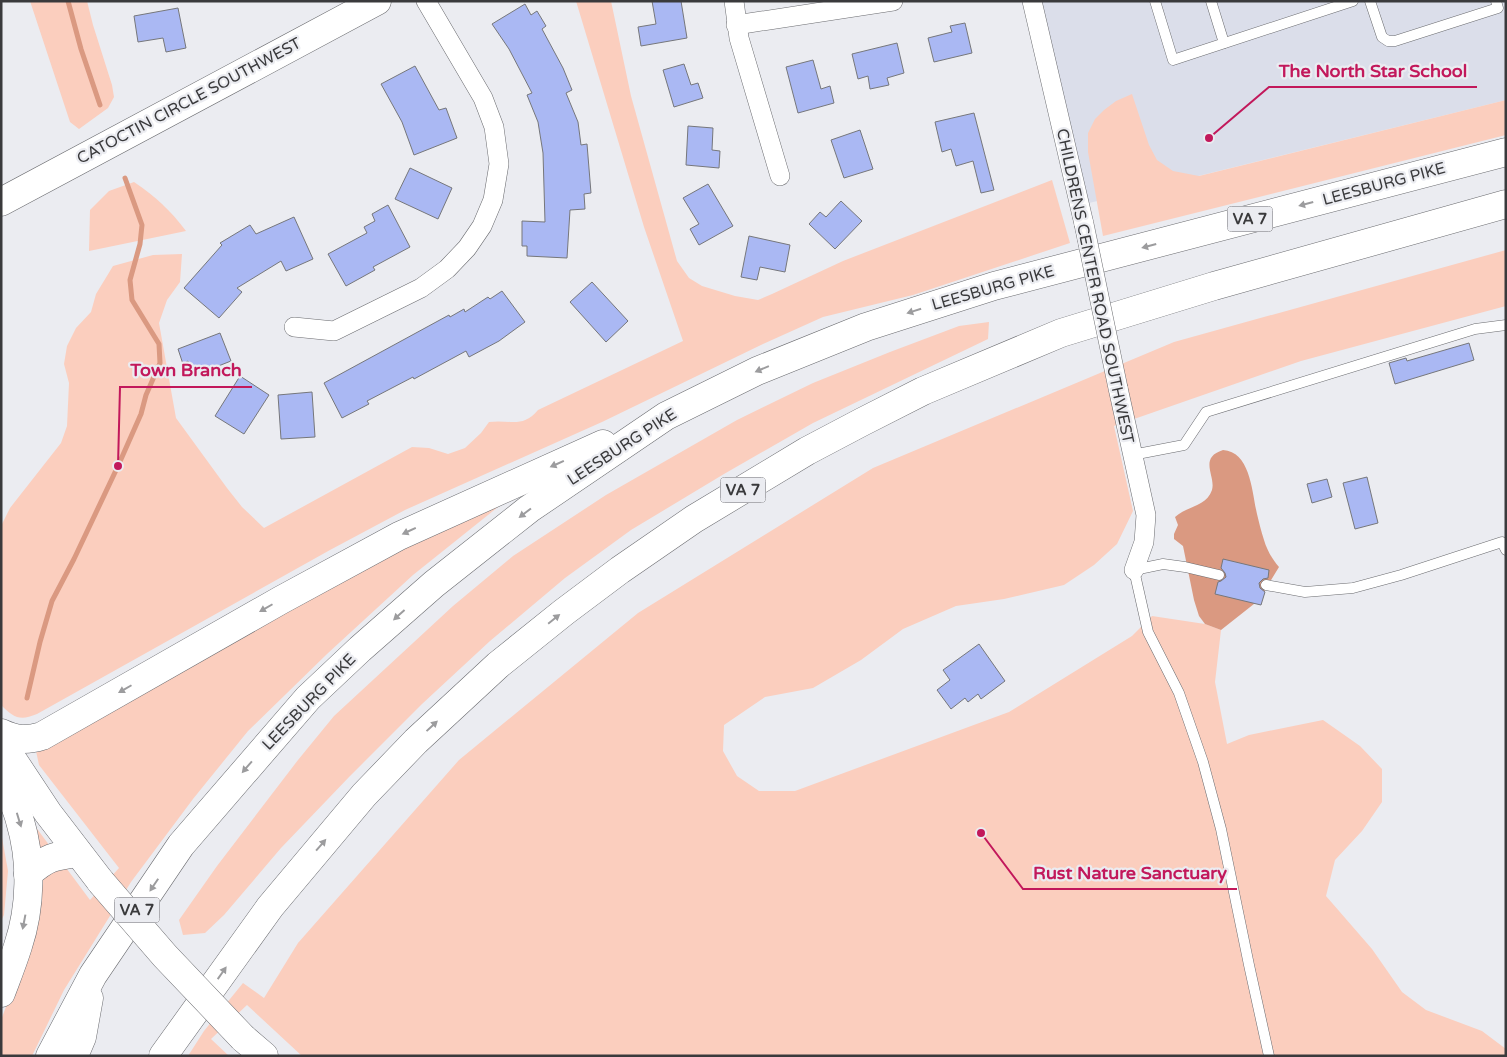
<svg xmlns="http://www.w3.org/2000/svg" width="1507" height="1057" viewBox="0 0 1507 1057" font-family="'Varela Round',sans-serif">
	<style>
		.built { fill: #dbdeea }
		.green { fill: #fbcebe }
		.water { fill: #da9981 }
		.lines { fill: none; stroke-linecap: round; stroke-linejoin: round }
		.stream { stroke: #da9981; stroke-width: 5 }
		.building { fill: #aab8f3; stroke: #76777b }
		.service-casing { stroke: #6a6b6f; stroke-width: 11 }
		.minor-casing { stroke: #6a6b6f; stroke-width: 20 }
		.secondary-casing { stroke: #6a6b6f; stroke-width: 29 }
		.primary-casing { stroke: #6a6b6f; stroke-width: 29 }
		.trunk-casing { stroke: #6a6b6f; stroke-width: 29 }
		.motorway-casing { stroke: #6a6b6f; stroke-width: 29 }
		.service { stroke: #fff; stroke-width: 10 }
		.minor { stroke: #fff; stroke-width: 19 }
		.secondary { stroke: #fff; stroke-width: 28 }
		.primary { stroke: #fff; stroke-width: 28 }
		.trunk { stroke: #fff; stroke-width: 28 }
		.motorway { stroke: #fff; stroke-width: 28 }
		.minor-bridge-casing { stroke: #6a6b6f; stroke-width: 20; stroke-linecap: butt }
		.primary-bridge-casing { stroke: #6a6b6f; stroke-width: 29; stroke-linecap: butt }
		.minor-bridge { stroke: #fff; stroke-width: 19 }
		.primary-bridge { stroke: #fff; stroke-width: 28 }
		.oneway { fill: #9c9c9e }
		.labels { text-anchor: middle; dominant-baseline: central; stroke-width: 4.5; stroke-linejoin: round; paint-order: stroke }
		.shield { fill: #ebecf1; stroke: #6f6f72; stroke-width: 1 }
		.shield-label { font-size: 15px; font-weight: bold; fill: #3a3a3c }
		.street-label { font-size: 16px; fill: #3a3a3c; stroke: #ebecf1 }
		.leader { fill: none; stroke: #c2185b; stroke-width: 2 }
		.callout-dot { fill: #c2185b; stroke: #ebecf1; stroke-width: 2 }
		.callout-label { font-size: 18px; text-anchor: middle; font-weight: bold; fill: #c2185b; stroke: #ebecf1; stroke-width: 4.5; stroke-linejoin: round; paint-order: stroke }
	</style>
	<rect width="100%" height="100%" fill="#ebecf1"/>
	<polygon class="built" points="1032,1 1506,1 1506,100 1081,205"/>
	<g class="green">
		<polygon points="30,1 87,1 93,25 112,85 114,97 108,108 79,129 70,122"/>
		<path d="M576,1H611L631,96L677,261L689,278L702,286L735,296L758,300L772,294L843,261L1052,180L1070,243L913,295L823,317L763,344L602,422L405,510L330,550L37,714C20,721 14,718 1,705V526L10,508L61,443L67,426L69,383L64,364L67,346L76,328L91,312L96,294L113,266L153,255L182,254L180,282L167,300L159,323L176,418L227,488L242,507L264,528L412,447L429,448L448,454L465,448L481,433L489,422C510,419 522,429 538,410L683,341L644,227Z"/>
		<polygon points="1132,94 1149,145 1157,160 1173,171 1199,176 1506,100 1506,135 1103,236 1088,152 1088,133 1095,119 1104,110 1116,101"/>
		<path d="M134,182C156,197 170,210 186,231L89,251L90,210L109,191Z"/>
		<polygon points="1506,250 1506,306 1301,361 1114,426 1133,511 1117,544 1094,565 1064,585 1004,599 956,606 903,629 861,660 813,688 765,697 724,725 723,751 737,776 759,791 795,791 1009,712 1132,636 1152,616 1205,624 1221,630 1215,682 1227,744 1249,735 1323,720 1360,746 1382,769 1382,802 1362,831 1335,860 1326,896 1372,949 1402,992 1426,1010 1482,1031 1506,1049 1506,1056 302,1056 247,1005 211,1039 229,1056 188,1056 204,1031 243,983 264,998 298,943 459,760 638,613 873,468 1174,342"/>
		<polygon points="989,322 988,339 813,423 724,474 631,530 565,578 490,641 422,704 350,776 281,848 224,915 205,933 183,935 179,920 217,866 298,760 334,716 453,606 513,556 606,495 737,420 813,383 890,352 959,326"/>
		<polygon points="503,503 413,575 327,654 248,731 193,799 131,882 64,990 32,1056 1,1056 1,1020 21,967 29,818 90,900 119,868 39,765 36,751 348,574"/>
		<polygon points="1,832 8,871 4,915 1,921"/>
	</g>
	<path class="water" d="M1223,450C1251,452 1252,493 1257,514C1259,522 1261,531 1264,540C1267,550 1272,559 1279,567L1259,600L1221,630L1205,624L1199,616L1194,600L1183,546L1174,539V534L1178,525L1175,517C1187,506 1206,507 1212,490C1216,476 1198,458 1223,450Z"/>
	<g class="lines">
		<g class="stream">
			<polyline points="68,1 81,49 100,105"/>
			<polyline points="27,698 40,642 52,601 74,559 118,466 141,414 146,395 160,363 159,344 132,300 130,280 140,244 142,225 125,178"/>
		</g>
	</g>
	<g class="building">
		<polygon points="652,1 681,1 687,38 641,46 638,27 656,24"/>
		<polygon points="525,4 531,15 537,11 546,26 542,29 563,68 572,90 566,93 578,122 581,145 587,144 591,193 584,194 585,209 570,210 567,258 527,256 527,246 522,246 522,221 545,222 543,153 538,122 527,95 532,93 509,49 492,24"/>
		<polygon points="178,8 186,48 166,52 163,38 138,42 134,16"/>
		<polygon points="965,23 972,53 934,62 928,38 952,32 950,26"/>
		<polygon points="897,43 904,73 887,78 889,85 870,89 868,76 858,79 852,54"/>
		<polygon points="813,60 821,89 830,86 834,103 798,113 786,67"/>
		<polygon points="684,64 691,85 698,83 703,98 674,107 663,70"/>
		<polygon points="415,66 439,110 446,108 457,138 414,155 402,122 381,84"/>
		<polygon points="974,113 994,190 981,193 973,161 956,166 951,149 942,152 935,122"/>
		<polygon points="688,126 713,128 712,150 720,151 719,168 686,165"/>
		<polygon points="860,130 873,169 844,178 831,140"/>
		<polygon points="410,168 452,188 438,219 395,199"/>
		<polygon points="708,184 733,226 699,245 690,229 699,224 683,198"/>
		<polygon points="841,201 862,221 835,249 809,224 820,212 826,217"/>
		<polygon points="388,205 410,247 373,267 375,270 346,286 328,254 367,233 364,227 375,221 372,214"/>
		<polygon points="294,217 313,259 286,271 281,261 237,288 242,292 219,318 184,288 222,245 220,243 250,225 256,234"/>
		<polygon points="749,236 790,245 785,272 760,267 757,280 741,277"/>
		<polygon points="592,282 628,321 606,342 570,302"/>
		<polygon points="502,291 525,322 499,341 469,357 466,351 414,379 413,377 367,401 369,404 342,418 324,383 449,315 450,317 464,309 465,312 488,297 490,299"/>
		<polygon points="220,333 231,361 193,376 188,361 183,364 178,349"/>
		<polygon points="1469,343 1474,360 1395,384 1389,363 1406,358 1407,361"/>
		<polygon points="240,376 269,395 244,434 215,416"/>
		<polygon points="312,392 315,437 281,439 278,395"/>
		<polygon points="1367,477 1378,523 1355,529 1343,483"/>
		<polygon points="1327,479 1332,497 1312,503 1307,484"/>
		<polygon points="1223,559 1269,570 1268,578 1263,579 1259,583 1260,588 1265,592 1261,605 1215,594 1218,582 1221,581 1226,577 1225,573 1221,568"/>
		<polygon points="979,644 1005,681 981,699 978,694 968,702 965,698 951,709 937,690 950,680 943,670"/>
	</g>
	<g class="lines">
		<g class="service-casing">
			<g id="service">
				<polyline points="1155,1 1173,60 1353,1"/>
				<polyline points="1211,1 1224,43"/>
				<polyline points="1370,1 1382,37 1388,41 1395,41 1498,8 1496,1"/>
				<polyline points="1132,455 1184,445 1206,412 1475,329 1506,325"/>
				<polyline points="1219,575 1185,567 1163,564 1134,570 1148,632 1179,693 1203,762 1221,829 1249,965 1269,1056"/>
				<polyline points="1266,585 1305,592 1353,588 1401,575 1502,542 1506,550"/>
			</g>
		</g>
		<g class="minor-casing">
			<g id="minor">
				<polyline points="734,1 739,38 780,176"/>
				<polyline points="1032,1 1084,224"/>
				<polyline points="736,25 893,1"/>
				<polyline points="294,327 334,331 421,288 447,269 467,248 482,226 493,200 499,164 494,127 483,98 426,1"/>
				<polyline points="1118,388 1146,515 1144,542 1134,570"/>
			</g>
		</g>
		<g class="secondary-casing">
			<polyline id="secondary" points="1,202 377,1"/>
		</g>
		<g class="primary-casing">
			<g id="primary">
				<polyline points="1,742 48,813 101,882"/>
				<polyline points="243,1038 264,1056"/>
			</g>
		</g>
		<g class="trunk-casing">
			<g id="trunk">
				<path d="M1,775C8,790 16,805 20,821C32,861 31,907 18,946C13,962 7,977 1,993"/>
				<path d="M28,874C47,857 54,856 78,853"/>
			</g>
		</g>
		<g class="motorway-casing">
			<g id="motorway">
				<path d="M1,733C16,740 26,741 42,736L281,600L399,536L603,444"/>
				<polyline points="50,1056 93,975 181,845 308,698 360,649 434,584 529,509 666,416 757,371 866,327 994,286 1506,152"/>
				<polyline points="74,1056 82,1037 89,998"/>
				<polyline points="163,1056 270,907 364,795 416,741 498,665 564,612 620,570 694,519 807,451 862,422 923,391 1061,333 1214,286 1506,204"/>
			</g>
		</g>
		<use href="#service" class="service"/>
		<use href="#minor" class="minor"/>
		<use href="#secondary" class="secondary"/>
		<use href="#primary" class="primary"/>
		<use href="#trunk" class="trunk"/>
		<use href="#motorway" class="motorway"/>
		<g class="minor-bridge-casing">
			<polyline id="minor-bridge" points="1084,224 1118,388"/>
		</g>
		<g class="primary-bridge-casing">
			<polyline id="primary-bridge" points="101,882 165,956 243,1038"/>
		</g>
		<use href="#minor-bridge" class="minor-bridge"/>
		<use href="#primary-bridge" class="primary-bridge"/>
	</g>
	<defs><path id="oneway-solid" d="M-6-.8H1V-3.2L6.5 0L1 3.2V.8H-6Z" transform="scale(1.25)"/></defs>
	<g class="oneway">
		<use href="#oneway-solid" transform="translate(1306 204) rotate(165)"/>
		<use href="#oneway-solid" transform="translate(1149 246) rotate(165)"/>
		<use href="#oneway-solid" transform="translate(914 311) rotate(162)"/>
		<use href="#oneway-solid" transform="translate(762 369) rotate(157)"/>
		<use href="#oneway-solid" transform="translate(557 464) rotate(156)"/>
		<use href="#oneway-solid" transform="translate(525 513) rotate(143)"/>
		<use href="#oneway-solid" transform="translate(409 531) rotate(155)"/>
		<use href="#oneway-solid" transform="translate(266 608) rotate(150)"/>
		<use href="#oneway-solid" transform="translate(399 615) rotate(138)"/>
		<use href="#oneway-solid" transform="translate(554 619) rotate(-39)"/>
		<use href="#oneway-solid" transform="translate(125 689) rotate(150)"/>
		<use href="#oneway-solid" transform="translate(432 726) rotate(-43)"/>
		<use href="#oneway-solid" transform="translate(247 767) rotate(131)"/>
		<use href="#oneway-solid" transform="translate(19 820) rotate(73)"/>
		<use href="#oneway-solid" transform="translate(321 845) rotate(-49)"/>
		<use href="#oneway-solid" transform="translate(154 885) rotate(124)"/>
		<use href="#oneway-solid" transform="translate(24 922) rotate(101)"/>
		<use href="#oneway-solid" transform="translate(222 973) rotate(-55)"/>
	</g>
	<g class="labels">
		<g class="shield">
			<rect x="1227.5" y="206.5" width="45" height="25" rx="4"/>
			<rect x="720.5" y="477.5" width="45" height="25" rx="4"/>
			<rect x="114.5" y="897.5" width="45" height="25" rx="4"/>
		</g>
		<g class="shield-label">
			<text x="1250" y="219">VA 7</text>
			<text x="743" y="490">VA 7</text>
			<text x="137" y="910">VA 7</text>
		</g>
		<g class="street-label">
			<text transform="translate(189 101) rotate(-28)">CATOCTIN CIRCLE SOUTHWEST</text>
			<text transform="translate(1384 184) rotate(-15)">LEESBURG PIKE</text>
			<text transform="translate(1095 286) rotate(78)">CHILDRENS CENTER ROAD SOUTHWEST</text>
			<text transform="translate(993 288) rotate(-16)">LEESBURG PIKE</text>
			<text transform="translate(622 447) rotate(-33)">LEESBURG PIKE</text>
			<text transform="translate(309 702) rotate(-46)">LEESBURG PIKE</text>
		</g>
	</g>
	<path class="leader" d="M1209 138L1269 87H1477M118 466L120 387H252M981 833L1023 889H1237"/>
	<g class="callout-dot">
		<circle cx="1209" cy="138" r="5"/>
		<circle cx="118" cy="466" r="5"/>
		<circle cx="981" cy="833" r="5"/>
	</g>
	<g class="callout-label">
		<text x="1373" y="77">The North Star School</text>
		<text x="186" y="376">Town Branch</text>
		<text x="1130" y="879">Rust Nature Sanctuary</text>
	</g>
	<rect width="1507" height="1057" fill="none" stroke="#3a3a3c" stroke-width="5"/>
</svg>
